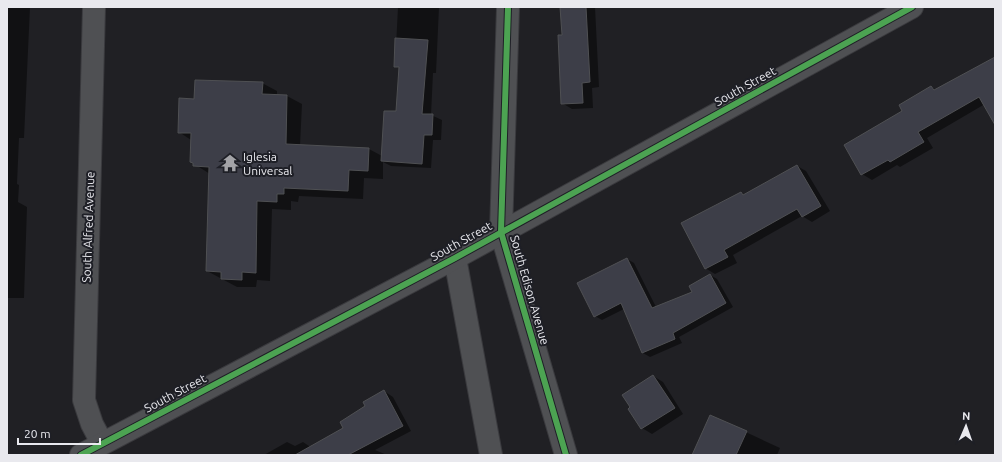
<svg xmlns="http://www.w3.org/2000/svg" width="1002" height="462" viewBox="0 0 1002 462" font-family="Ubuntu,sans-serif">
	<style>
		.shadow { fill: #0007 }
		.building { fill: #3d3e48; stroke: #4f5053 }
		.lines { fill: none; stroke-linecap: round; stroke-linejoin: round }
		.minor-casing { stroke: #3a3a3e; stroke-width: 24 }
		.minor { stroke: #4f5053; stroke-width: 22 }
		.cycleway-casing { stroke: #1e1f26; stroke-width: 8 }
		.cycleway { stroke: #4ca352; stroke-width: 6 }
		.labels { text-anchor: middle; dominant-baseline: central; stroke-width: 4; stroke-linejoin: round; paint-order: stroke }
		.street-label { font-size: 12px; fill: #e9e9ee; stroke: #1e1f26 }
		.poi-label { font-size: 12px; fill: #e9e9ee; stroke: #1e1f26; text-anchor: start }
	</style>
	<rect width="100%" height="100%" fill="#202024"/>
	<g class="shadow">
		<polygon points="7,7 30,7 24,138 19,138 17,184 19,185 18,202 27,207 24,298 7,298"/>
		<polygon points="398,7 439,7 436,73 433,73 431,115 442,120 441,140 433,140 431,168 391,166 383,162 383,179 364,178 363,199 299,196 298,202 291,201 291,210 272,209 270,281 257,280 256,287 237,287 207,271 210,174 191,162 191,140 179,132 195,100 262,83 277,91 277,95 287,96 302,104 300,146 369,149 382,156 397,112 400,68 395,66"/>
		<polygon points="561,7 595,7 599,87 592,88 593,108 572,109 562,103"/>
		<polygon points="995,58 995,113 985,104 927,138 933,148 900,167 897,165 872,180 862,174 904,112 931,87 937,90"/>
		<polygon points="797,166 806,171 830,211 812,222 802,216 733,255 737,263 715,274 705,268 741,193 745,195"/>
		<polygon points="627,259 634,263 656,307 693,292 710,275 717,279 733,307 679,337 682,343 650,357 643,353 624,309 602,320 595,316"/>
		<polygon points="653,376 663,382 683,414 652,434 642,428 629,409"/>
		<polygon points="384,391 393,397 411,431 375,450 387,455 322,455 344,428"/>
		<polygon points="711,416 780,448 777,455 693,455"/>
		<polygon points="287,442 295,446 303,442 312,448 316,455 264,455"/>
	</g>
	<g class="building">
		<polygon points="560,7 586,7 590,82 582,83 583,103 561,104 558,35 562,35"/>
		<polygon points="395,38 428,40 422,114 433,114 432,135 424,135 422,164 381,161 384,111 396,111 399,67 394,67"/>
		<polygon points="995,57 995,125 979,97 918,132 924,142 890,162 888,160 861,175 844,145 902,111 899,105 931,86 934,90"/>
		<polygon points="195,80 263,82 262,94 287,95 286,144 369,148 368,171 349,170 348,191 284,188 284,194 277,194 277,202 257,201 256,273 242,272 242,280 221,279 221,272 206,271 209,167 193,166 193,163 190,162 191,133 178,133 179,98 194,99"/>
		<polygon points="797,165 821,206 802,217 797,209 724,250 728,257 705,269 681,223 741,192 743,195"/>
		<polygon points="627,258 652,308 692,292 689,286 710,274 726,303 673,333 675,339 642,353 621,303 594,317 577,283"/>
		<polygon points="653,375 675,408 641,429 628,409 630,407 622,395"/>
		<polygon points="384,390 403,426 348,455 295,455 343,428 340,422 365,406 363,402"/>
		<polygon points="710,415 747,431 736,455 692,455"/>
	</g>
	<g class="lines">
		<g class="minor-casing">
			<g id="minor">
				<polyline points="94,7 84,400 92,424 102,443"/>
				<polyline points="508,7 501,232 566,455"/>
				<polyline points="455,258 491,455"/>
				<polyline points="81,455 455,258 912,7"/>
			</g>
		</g>
		<use href="#minor" class="minor"/>
		<g class="cycleway-casing">
			<g id="cycleway">
				<polyline points="508,7 501,232 566,455"/>
				<polyline points="81,455 455,258 912,7"/>
			</g>
		</g>
		<use href="#cycleway" class="cycleway"/>
	</g>
	<defs>
		<g id="temple-bare" transform="scale(1.38)"><path d="M0-6L5-2H3V0L6.5 2.5H4V6H1.5V3h-3V6H-4V2.5H-6.5L-3 0V-2H-5Z" fill="#a3a3a7" stroke="#1e1f26" stroke-width="2.5" paint-order="stroke"/></g>
	</defs>
	<g fill-rule="evenodd">
		<use href="#temple-bare" x="230" y="163"/>
	</g>
	<g class="labels">
		<g class="street-label">
			<text transform="translate(745 86) rotate(-29)">South Street</text>
			<text transform="translate(88 227) rotate(-88)">South Alfred Avenue</text>
			<text transform="translate(461 241) rotate(-29)">South Street</text>
			<text transform="translate(530 290) rotate(74)">South Edison Avenue</text>
			<text transform="translate(175 393) rotate(-28)">South Street</text>
		</g>
		<g class="poi-label">
			<text x="243" y="156">Iglesia<tspan x="243" dy="14">Universal</tspan></text>
		</g>
	</g>
	<rect width="1002" height="462" fill="none" stroke="#e9e9ee" stroke-width="16"/>
	<g transform="translate(966 426) rotate(2)" stroke="#1e1f26" stroke-width="3" paint-order="stroke">
	<path d="M0-3L7 15L0 10L-7 15Z" fill="#e9e9ee"/>
	<text y="-6" font-size="11" font-weight="bold" text-anchor="middle" fill="#e9e9ee">N</text>
	</g>
	<path d="M18 438v6h82v-6" fill="none" stroke="#e9e9ee" stroke-width="2"/>
	<text x="24" y="438" font-size="12" fill="#e9e9ee" stroke="#1e1f26" stroke-width="3" paint-order="stroke">20 m</text>
</svg>
